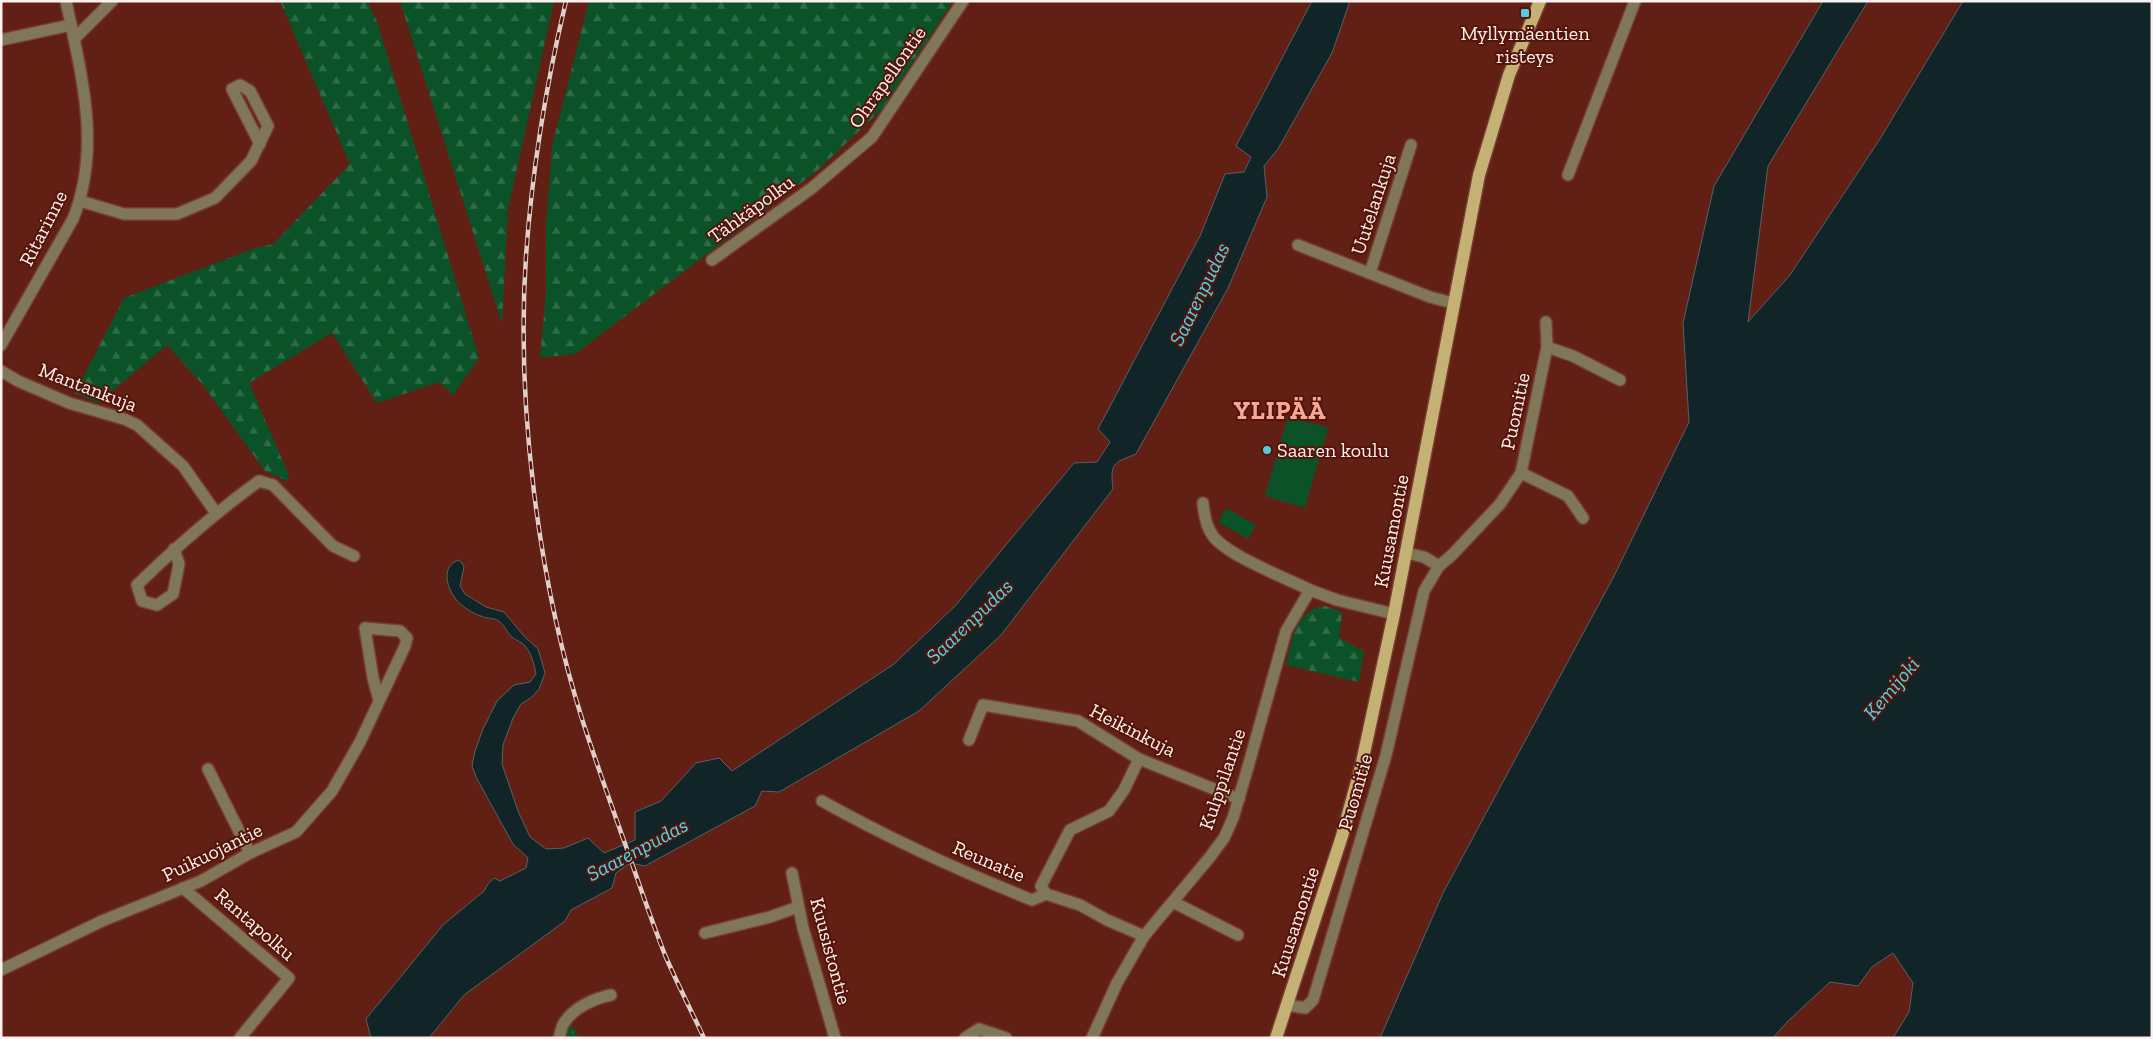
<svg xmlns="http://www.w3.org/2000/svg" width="2153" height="1039" viewBox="0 0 2153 1039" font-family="'Zilla Slab',serif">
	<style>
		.grass { fill: url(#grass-dots) }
		.forest { fill: url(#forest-firs) }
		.garden { fill: #0b5229 }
		.water { fill: #112428; stroke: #576264 }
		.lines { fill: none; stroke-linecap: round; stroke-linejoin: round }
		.minor-casing { stroke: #773d33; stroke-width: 14 }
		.major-casing { stroke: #773d33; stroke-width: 15 }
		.minor { stroke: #807658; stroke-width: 11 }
		.major { stroke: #c5b173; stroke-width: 12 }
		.rail-casing { stroke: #e0ceca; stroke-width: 4.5 }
		.rail { stroke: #561409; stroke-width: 2.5; stroke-dasharray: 8; stroke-linecap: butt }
		.poi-dot { fill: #55cadf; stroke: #561409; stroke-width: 2 }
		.labels { text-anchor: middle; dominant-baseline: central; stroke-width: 4; stroke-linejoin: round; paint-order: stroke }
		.poi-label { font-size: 20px; fill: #faf1ef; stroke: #561409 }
		.street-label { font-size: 20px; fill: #faf1ef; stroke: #561409 }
		.water-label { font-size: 21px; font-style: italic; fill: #40d9f4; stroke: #561409 }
		.district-label { font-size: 25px; font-weight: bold; letter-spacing: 1px; fill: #f7a796; stroke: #561409 }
	</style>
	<defs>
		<pattern id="grass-dots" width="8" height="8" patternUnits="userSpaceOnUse" patternTransform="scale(1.25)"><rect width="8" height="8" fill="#0b5229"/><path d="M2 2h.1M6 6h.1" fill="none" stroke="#2f6b48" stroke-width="1.8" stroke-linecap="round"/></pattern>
		<pattern id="forest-firs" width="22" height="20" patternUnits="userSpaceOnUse" patternTransform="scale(1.25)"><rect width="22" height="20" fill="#0b5229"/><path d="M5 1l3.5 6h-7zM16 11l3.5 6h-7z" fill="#2f6b48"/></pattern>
	</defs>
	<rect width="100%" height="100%" fill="#622014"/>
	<polygon class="grass" points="571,1024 579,1038 565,1038"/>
	<g class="forest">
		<polygon points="280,1 367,1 377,21 479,358 453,395 439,382 377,403 332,333 249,383 289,475 287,481 265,471 203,385 167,345 98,403 75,393 124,298 255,248 273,244 350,164"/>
		<polygon points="400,1 554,1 508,209 502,324"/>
		<polygon points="589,1 953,1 883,108 818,170 575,354 540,358 546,293 546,224 552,146"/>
		<path d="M1325,606L1342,612L1339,638L1364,651L1359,682L1286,665C1292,640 1295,609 1325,606Z"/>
	</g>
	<g class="garden">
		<polygon points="1288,416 1328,428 1305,508 1265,496"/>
		<polygon points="1226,508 1256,525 1248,539 1218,522"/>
	</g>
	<g class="water">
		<path d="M1312,1H1350L1332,53L1278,149L1264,166L1267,197L1228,288L1136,454C1113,463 1110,463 1113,489L1001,635L919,711L779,792L762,791L755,806L645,866L630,863L616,873L612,888L571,910L565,921L464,995L429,1038H371L366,1019L443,925L484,891L488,884L494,878L500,881L526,868L528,858L513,844L477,779L472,766L475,751L483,729L497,701L514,685L530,682L536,674C534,664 531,650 522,643C519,641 515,640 512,637C507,633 505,626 500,622C494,617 487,619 481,616C464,610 449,597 447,578C447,569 449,564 458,560L462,563L464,567L460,586L465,594L486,607L504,612L524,636L538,649L541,659L545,673L539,689L532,697L521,704L513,718L503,745L502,764L518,811L530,837L546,849L564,848L588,838L604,853L635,840V812L661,801L696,763L719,758L732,771L894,664L956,605L1074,463L1097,462L1110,442L1098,429L1200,236L1225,174L1244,172L1251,157L1236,146Z"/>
		<polygon points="1823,1 1868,1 1768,166 1748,322 1790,275 1880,139 1963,1 2152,1 2152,1038 1893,1038 1909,1012 1913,983 1893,953 1872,967 1858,986 1830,982 1787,1022 1773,1038 1380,1038 1443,893 1613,578 1689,422 1683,323 1714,186"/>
	</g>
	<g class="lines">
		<g class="minor-casing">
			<g id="minor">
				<polyline points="74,39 112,1"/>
				<polyline points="1,40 71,25"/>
				<polyline points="1568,175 1635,1"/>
				<polyline points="80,201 124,214 177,214 215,198 251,161 268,126 250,91 240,85 232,89 260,144"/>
				<polyline points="1298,245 1430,297 1453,303"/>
				<polyline points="712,260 812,188 872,137 963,1"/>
				<polyline points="1370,273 1411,145"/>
				<path d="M1,345L73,219C102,147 81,74 66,1"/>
				<polyline points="1547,347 1573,356 1620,380"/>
				<polyline points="1,371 18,381 69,403 124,419 137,425 183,466 216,513"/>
				<polyline points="1521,473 1568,496 1583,518"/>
				<path d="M1203,503C1204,514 1206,527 1213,536C1228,556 1286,578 1310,590"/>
				<path d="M174,549L179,564L173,594L157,605L142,601L137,585C176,547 215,513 259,481L273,485L333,546L354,556"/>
				<polyline points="1406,553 1424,557 1439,566"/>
				<polyline points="969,740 983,705 1078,721 1139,759 1239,799"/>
				<polyline points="208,769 250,853"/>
				<path d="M822,801C890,839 960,871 1032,900L1046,894L1080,905L1107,920L1144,936"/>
				<polyline points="792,873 803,928 835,1038"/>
				<polyline points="183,888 289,978 240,1038"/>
				<polyline points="1046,894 1041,886 1070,830 1109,811 1124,790 1139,759"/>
				<polyline points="1173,902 1238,935"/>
				<polyline points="705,933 770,917 798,907"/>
				<polyline points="1,970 102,921 201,881 250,853 296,832 332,791 360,742 405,646 407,638 400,631 365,628 373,678 379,700"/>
				<polyline points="1287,1005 1305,1008 1313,1000 1386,755 1424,591 1439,566 1452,555 1500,504 1521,473 1547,347 1546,322"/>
				<path d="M559,1038C561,1033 561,1027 564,1023C573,1008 595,998 611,995"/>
				<polyline points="965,1038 979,1029 1006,1038"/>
				<polyline points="1092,1038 1117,983 1144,936 1210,857 1224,838 1233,818 1248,767 1286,631 1310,590 1337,600 1394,614"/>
			</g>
		</g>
		<g class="major-casing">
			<polyline id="major" points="1276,1038 1342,836 1361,767 1394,614 1479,175 1509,75 1540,1"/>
		</g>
		<use href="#minor" class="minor"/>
		<use href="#major" class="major"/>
		<g class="rail-casing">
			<path id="rail" d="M566,1C546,85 532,170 526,256C516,403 538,581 583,722C594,756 606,790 618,824C634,868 648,912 665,955C677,983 691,1010 704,1038"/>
		</g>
		<use href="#rail" class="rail"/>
	</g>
	<g class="poi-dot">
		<rect x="1520" y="8" width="10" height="10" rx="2.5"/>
		<circle cx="1267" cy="450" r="5"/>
	</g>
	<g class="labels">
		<g class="poi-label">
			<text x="1525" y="33">Myllymäentien<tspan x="1525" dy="23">risteys</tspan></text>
			<text x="1277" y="450" text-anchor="start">Saaren koulu</text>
		</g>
		<g class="street-label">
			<text transform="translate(887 77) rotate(-55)">Ohrapellontie</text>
			<text transform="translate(1373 204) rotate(-72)">Uutelankuja</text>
			<text transform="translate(751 209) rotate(-36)">Tähkäpolku</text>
			<text transform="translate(43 228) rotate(-63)">Ritarinne</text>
			<text transform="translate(88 387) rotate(21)">Mantankuja</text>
			<text transform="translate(1515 411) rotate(-78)">Puomitie</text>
			<text transform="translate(1391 531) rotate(-79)">Kuusamontie</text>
			<text transform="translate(1133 730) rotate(27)">Heikinkuja</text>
			<text transform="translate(1222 779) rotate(-71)">Kulppilantie</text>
			<text transform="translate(1355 792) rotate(-74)">Puomitie</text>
			<text transform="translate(212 852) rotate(-26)">Puikuojantie</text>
			<text transform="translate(989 861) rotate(23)">Reunatie</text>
			<text transform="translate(1295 922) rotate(-72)">Kuusamontie</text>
			<text transform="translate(255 924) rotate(41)">Rantapolku</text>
			<text transform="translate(831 951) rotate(75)">Kuusistontie</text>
		</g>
		<g class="water-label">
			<text transform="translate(1199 294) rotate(-64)">Saarenpudas</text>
			<text transform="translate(969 621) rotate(-44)">Saarenpudas</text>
			<text transform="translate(1891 688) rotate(-50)">Kemijoki</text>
			<text transform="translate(637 849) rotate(-28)">Saarenpudas</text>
		</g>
		<g class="district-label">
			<text x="1280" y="410">YLIPÄÄ</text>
		</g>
	</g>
	<rect width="2153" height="1039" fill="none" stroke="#faf1ef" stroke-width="5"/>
</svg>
